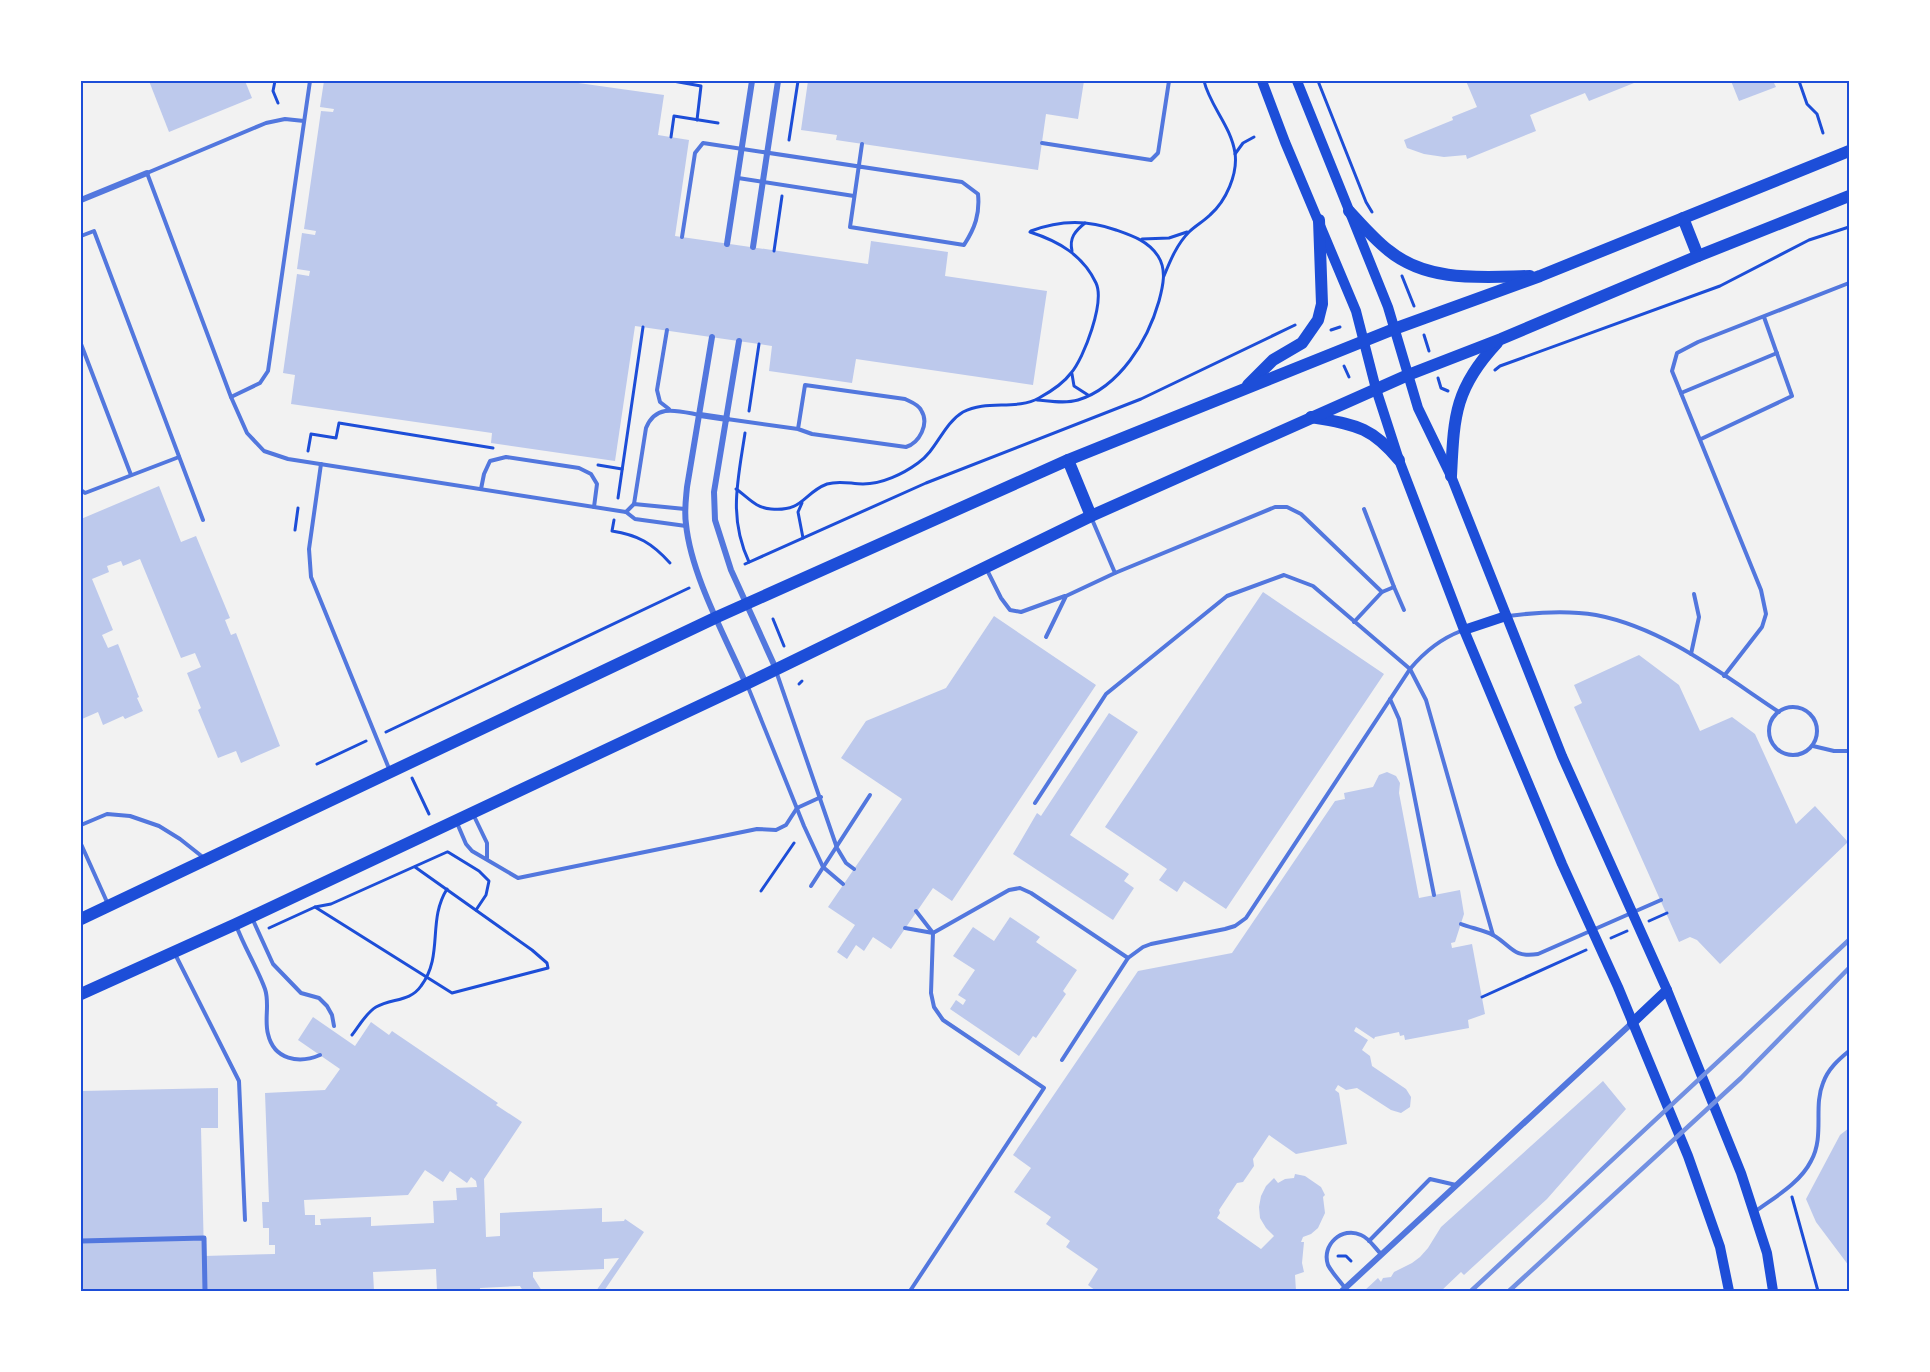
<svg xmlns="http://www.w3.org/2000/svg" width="1930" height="1372" viewBox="0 0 1930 1372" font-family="'Fira Sans Condensed',sans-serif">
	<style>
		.building { fill: #bdc9ec; fill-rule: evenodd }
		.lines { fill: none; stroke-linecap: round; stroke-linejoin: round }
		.path { stroke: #1d4ed8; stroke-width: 3 }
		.service { stroke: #5277de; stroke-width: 4 }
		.pedestrian { stroke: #5277de; stroke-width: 5 }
		.minor { stroke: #5277de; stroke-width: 6 }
		.secondary { stroke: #1d4ed8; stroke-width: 10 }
		.primary { stroke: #1d4ed8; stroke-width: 12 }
		.rail { stroke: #7290e2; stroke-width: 4.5 }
		.neatline { fill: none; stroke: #1d4ed8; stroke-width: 2 }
	</style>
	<rect width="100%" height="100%" fill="#f2f2f2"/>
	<g class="building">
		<polygon points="149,81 245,81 252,98 169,132"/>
		<polygon points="324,81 564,81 664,95 658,135 689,140 675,236 868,264 871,241 948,252 945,276 1047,291 1033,385 856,359 852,383 769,371 772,346 635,326 615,461 491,443 492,433 291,404 295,375 283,373 297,274 309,276 310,271 297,269 302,233 315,235 316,231 304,229 321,111 333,112 334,109 320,107"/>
		<polygon points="808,81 1084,81 1078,119 1046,114 1038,170 836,140 837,135 801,130"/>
		<polygon points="1466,81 1633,81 1634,83 1589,101 1585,93 1530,115 1536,131 1467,159 1466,155 1444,157 1424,154 1407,148 1404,140 1453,120 1452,117 1477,107"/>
		<polygon points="1731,81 1773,81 1776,87 1739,101"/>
		<polygon points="159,486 181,542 196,536 230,618 225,620 231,635 236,633 280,746 241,763 236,751 218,758 198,710 201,708 187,673 201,667 195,653 181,658 140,559 123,566 121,561 107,566 109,572 92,579 113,630 102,635 108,648 118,644 139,697 137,698 143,711 125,719 123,716 103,725 98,712 82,719 81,716 81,519"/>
		<polygon points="1263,592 1384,674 1226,909 1184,881 1177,892 1159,880 1167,869 1105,827"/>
		<polygon points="994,616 1096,685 952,901 933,888 891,949 873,937 864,951 856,945 847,959 837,952 855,925 828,907 902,799 841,758 866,721 946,688"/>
		<polygon points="1639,655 1679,685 1700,731 1732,717 1755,734 1796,824 1815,806 1848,842 1720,964 1697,940 1690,937 1679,942 1574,707 1582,703 1574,685"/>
		<polygon points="1109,713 1138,732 1070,835 1129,874 1124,881 1134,888 1113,920 1013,854 1037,813 1041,816"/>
		<polygon points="1387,772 1396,776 1400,783 1399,793 1419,898 1460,890 1464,914 1455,942 1451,943 1452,948 1472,944 1485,1014 1468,1020 1469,1028 1405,1040 1404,1035 1400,1036 1399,1032 1375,1037 1374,1039 1356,1027 1354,1031 1368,1040 1362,1050 1370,1056 1372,1066 1406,1089 1411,1097 1410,1107 1401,1113 1391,1110 1357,1088 1346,1090 1338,1085 1335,1090 1339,1093 1347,1144 1296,1154 1269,1135 1253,1159 1254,1166 1243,1182 1237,1183 1219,1210 1220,1213 1217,1218 1261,1249 1274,1236 1266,1228 1260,1218 1259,1207 1261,1196 1266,1186 1274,1178 1278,1183 1285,1179 1294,1178 1295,1174 1305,1176 1321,1187 1325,1195 1323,1197 1325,1213 1318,1228 1311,1234 1303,1237 1301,1242 1304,1242 1302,1263 1304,1272 1295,1275 1296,1291 1096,1291 1088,1285 1098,1269 1066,1247 1070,1241 1046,1224 1051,1217 1014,1192 1031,1168 1013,1155 1138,971 1232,953 1335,801 1345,799 1344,793 1373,787 1379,775"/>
		<polygon points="1010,917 1040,937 1036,942 1077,970 1063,991 1066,994 1036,1038 1033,1036 1019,1056 950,1009 956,1000 963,1005 966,1000 958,995 975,970 953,956 973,927 994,941"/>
		<path d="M313,1017L355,1046L371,1022L389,1035L392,1031L498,1103L496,1105L522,1122L484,1179L486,1237L500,1236V1213L602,1208V1222L624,1221L625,1219L644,1232L604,1291H596L619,1258L604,1259V1269L533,1272V1277L542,1291H523L520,1286L480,1288V1291H437L436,1269L373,1272L374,1291H81V1091L218,1088V1128H201L204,1256L275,1254V1245H269V1228H263L262,1202H269L265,1093L325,1090L340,1069L298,1040ZM425,1170L443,1182L450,1171L467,1183L471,1177L476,1181L477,1187L456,1188L457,1200L433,1201L434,1223L371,1226V1217L320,1219L321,1225H315V1215H305L304,1200L408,1195Z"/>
		<polygon points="1603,1081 1626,1109 1547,1199 1464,1275 1461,1272 1441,1291 1364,1291 1378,1278 1381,1282 1383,1278 1391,1277 1394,1272 1412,1263 1420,1257 1428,1248 1441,1227"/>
		<polygon points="1849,1128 1849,1266 1816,1222 1806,1199 1840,1135"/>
	</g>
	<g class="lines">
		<g class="path">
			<polyline points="275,81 273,91 278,103"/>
			<polyline points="673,81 701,86 697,120"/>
			<polyline points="1318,81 1366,202 1372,212"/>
			<polyline points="1799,81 1807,104 1817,114 1823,133"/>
			<polyline points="671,137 674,116 718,123"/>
			<polyline points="789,140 798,81"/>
			<polyline points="1235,154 1243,143 1254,137"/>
			<path d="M1031,231C1059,220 1089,220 1116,230C1133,236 1148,241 1158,256C1167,270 1163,286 1159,301C1148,340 1120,387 1078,400C1065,404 1050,401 1037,400"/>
			<polyline points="1142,239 1169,238 1187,232"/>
			<polyline points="774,251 782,196"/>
			<path d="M1072,251C1069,238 1075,231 1085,223"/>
			<path d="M1164,276C1170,261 1177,244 1189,232C1195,226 1204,221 1210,215C1226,201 1238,174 1235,153C1231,126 1210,106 1204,81"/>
			<polyline points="1402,276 1414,306"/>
			<polyline points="1331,330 1340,327"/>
			<polyline points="1424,335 1429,351"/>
			<polyline points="1344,366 1349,377"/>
			<polyline points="1495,370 1500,366 1720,286 1809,240 1849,227"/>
			<polyline points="1072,374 1074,386 1088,395"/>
			<polyline points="1438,378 1441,388 1448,391"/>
			<polyline points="749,411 759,344"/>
			<path d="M745,433C738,480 728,517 749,562"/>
			<polyline points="308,451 311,434 336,438 339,423 493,448"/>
			<polyline points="598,465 622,469"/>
			<path d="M736,489C748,497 755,508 771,509C804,512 803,493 827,484C840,480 851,484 863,484C882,484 903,474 918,463C937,450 943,424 963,412C987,399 1016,411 1039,398C1050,392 1063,384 1071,373C1084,358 1105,302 1096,283C1083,255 1058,241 1030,232"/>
			<polyline points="618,498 643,327"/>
			<polyline points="802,503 798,512 803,538"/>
			<path d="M614,520L612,531C638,535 652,543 670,563"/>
			<polyline points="295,530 298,508"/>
			<polyline points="745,564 926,483 1141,399 1295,325"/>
			<polyline points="773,619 784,646"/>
			<polyline points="799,684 802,681"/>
			<polyline points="386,732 689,588"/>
			<polyline points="317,764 366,741"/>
			<polyline points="412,778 429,814"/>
			<polyline points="448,852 479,871 489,881 486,895 476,910"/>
			<polyline points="761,891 794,843"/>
			<polyline points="315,907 452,993 548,968 547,963 532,950 415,867"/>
			<polyline points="1649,921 1667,913"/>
			<polyline points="269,928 315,907 331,904 447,852"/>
			<polyline points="1611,938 1627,931"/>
			<polyline points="1482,997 1586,950"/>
			<path d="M352,1035C359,1026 366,1013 376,1007C392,998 410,1002 421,986C444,955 427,921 447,889"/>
			<polyline points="1792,1197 1818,1291"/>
			<polyline points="1338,1256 1346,1256 1351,1261"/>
		</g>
		<g class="service">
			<polyline points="304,121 285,119 266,123 147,173 231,397 247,433 264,451 288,459 626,512"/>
			<polyline points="1042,143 1151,160 1158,153 1169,81"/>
			<polyline points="738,178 854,196"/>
			<polyline points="81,236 94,231 203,520"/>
			<path d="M682,237L695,153L703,143L962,182L978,194C980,214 975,228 964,245L850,227C854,199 858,171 862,144"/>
			<polyline points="667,330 657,390 660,402 669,409"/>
			<polyline points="81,344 131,475"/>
			<polyline points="1681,393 1777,353"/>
			<polyline points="231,397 260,383 268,371 310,81"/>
			<path d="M727,419L798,429L812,434L906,447C919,443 930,424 921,410C918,404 911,402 905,399L805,385L798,429"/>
			<polyline points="1701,439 1792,396 1764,317"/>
			<polyline points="321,464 309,549 311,577 390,771"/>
			<polyline points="481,489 484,474 490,461 506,457 579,468 591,474 597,484 594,507"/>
			<polyline points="81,490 85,493 179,457"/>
			<path d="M634,504L646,428C656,403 678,411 700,415"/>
			<polyline points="685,509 634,504 626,512 635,519 686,526"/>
			<polyline points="1364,509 1394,587 1382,592"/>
			<polyline points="987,570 1001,598 1010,610 1021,612 1065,596"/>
			<polyline points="1115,573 1275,507 1287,507 1301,514 1382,592 1354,622"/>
			<polyline points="1394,587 1404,610"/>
			<path d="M1508,616C1538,612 1567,610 1596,615C1664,628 1723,675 1779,712"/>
			<polyline points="1046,637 1066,596 1115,573 1091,517"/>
			<polyline points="1691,654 1699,617 1694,594"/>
			<polyline points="776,671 837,848 846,863 854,869"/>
			<polyline points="1724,676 1762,627 1766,614 1761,590 1672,371 1677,353 1698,342 1849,283"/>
			<polyline points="748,687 804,826 823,867 843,884"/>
			<polyline points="1390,699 1399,719 1434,895"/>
			<circle cx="1793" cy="731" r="24"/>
			<polyline points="1813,746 1834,751 1849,751"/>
			<polyline points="1035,803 1106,694 1227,596 1284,575 1313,586 1410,669 1426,700 1493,935"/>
			<polyline points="473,814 487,843 487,858"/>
			<polyline points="457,823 466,844 472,851 518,878 757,829 776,830 786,825 797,808 821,797"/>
			<polyline points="81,825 107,814 130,816 159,826 180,839 204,858"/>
			<polyline points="81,844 107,902"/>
			<polyline points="811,886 870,795"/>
			<polyline points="252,918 273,964 301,993 319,998 327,1006 332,1015 334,1026"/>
			<path d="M1461,924C1471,928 1484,930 1493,935C1512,946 1512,958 1538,954L1661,900"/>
			<path d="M236,925C244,947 257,967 265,989C270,1004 264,1019 268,1034C274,1060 299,1064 320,1055"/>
			<polyline points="905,928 933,933 1009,890 1020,888 1031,893 1128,958"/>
			<polyline points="175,954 239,1081 245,1220"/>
			<path d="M1062,1060L1128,958L1143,947L1151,944L1225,929L1235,926L1246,918L1410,669C1425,651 1440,639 1461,631"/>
			<path d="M1756,1211C1775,1197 1800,1183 1811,1161C1825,1136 1813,1107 1823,1083C1828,1069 1838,1060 1849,1051"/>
			<polyline points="1369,1241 1430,1179 1456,1185"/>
			<path d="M1345,1288C1340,1281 1332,1273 1328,1265C1321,1245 1342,1226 1361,1235C1369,1238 1375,1248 1381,1254"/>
			<polyline points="910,1291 1044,1088 943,1020 934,1007 931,993 933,933 916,911"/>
		</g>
		<polyline class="pedestrian" points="81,1241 204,1238 205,1291"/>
		<g class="minor">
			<polyline points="81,200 147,173"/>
			<polyline points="727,244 752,81"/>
			<polyline points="753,247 778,81"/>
			<path d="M712,337L687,487C686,499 684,511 686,524C691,575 725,636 746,684"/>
			<polyline points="739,341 714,492 715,520 731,570 776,669"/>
			<polyline points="700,415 727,419"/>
			<polyline points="1342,1291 1632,1023"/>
		</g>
		<g class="secondary">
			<polyline points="1262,81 1285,142 1356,311 1376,389 1399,460 1464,630 1562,864 1618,987 1688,1156 1720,1247 1729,1291"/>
			<polyline points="1297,81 1388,307 1418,408 1451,476 1562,756 1667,990 1741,1173 1767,1253 1773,1291"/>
			<polyline points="1464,630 1506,616"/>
			<polyline points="1632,1023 1667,990"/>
		</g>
		<g class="primary">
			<path d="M1349,211C1361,224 1374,239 1388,250C1428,283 1482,277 1530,276"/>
			<polyline points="1683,218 1698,256"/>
			<polyline points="1248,385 1273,360 1302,343 1318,320 1322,304 1319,220"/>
			<path d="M1311,417C1354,425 1370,425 1399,460"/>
			<polyline points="1068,460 1091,516"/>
			<path d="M1451,476C1454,417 1454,389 1497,343"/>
			<polyline points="81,919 717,617 1068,460 1394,329 1540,276 1849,151"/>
			<polyline points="81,994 236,924 746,684 1091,516 1408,375 1501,339 1698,256 1849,196"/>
		</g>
		<g class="rail">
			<polyline points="1471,1291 1849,940"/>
			<polyline points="1509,1291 1741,1078 1849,968"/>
		</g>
	</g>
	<rect width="1930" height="1372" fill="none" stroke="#ffffff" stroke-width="165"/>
	<rect x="82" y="82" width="1766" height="1208" class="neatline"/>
</svg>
